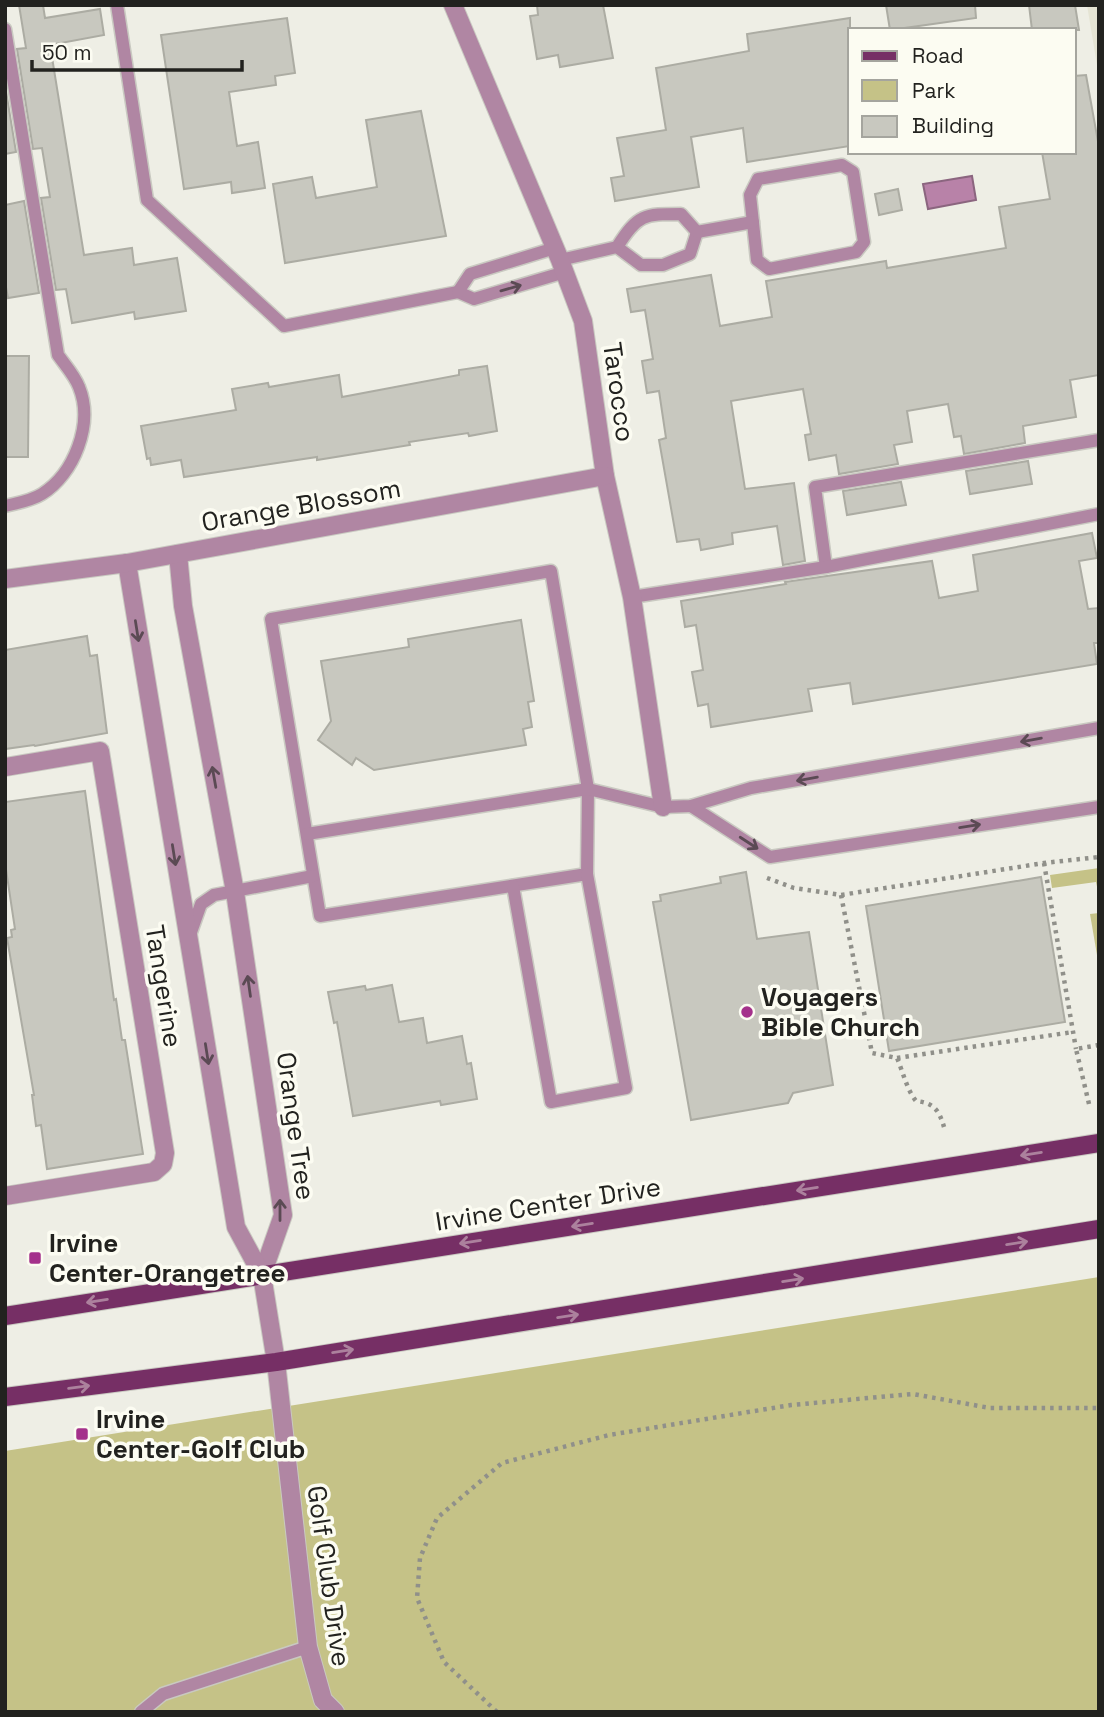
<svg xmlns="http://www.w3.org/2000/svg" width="1104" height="1717" viewBox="0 0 1104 1717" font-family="'Space Grotesk',sans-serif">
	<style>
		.built { fill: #e5e4d4 }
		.green { fill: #c5c287 }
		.water { fill: #b882a8; stroke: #8b657f; stroke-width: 2 }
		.building { fill: #c8c8bf; stroke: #acaca3; stroke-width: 2 }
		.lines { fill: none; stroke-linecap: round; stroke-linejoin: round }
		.service-casing { stroke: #c9c9c1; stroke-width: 15 }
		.minor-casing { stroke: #c9c9c1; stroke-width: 20 }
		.tertiary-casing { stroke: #c9c9c1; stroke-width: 20 }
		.primary-casing { stroke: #c9c9c1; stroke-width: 20 }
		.path { stroke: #90908a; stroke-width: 4.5; stroke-dasharray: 3.5 5; stroke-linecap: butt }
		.service { stroke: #b086a3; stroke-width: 12 }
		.minor { stroke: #b086a3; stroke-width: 18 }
		.tertiary { stroke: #b086a3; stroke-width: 18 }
		.primary { stroke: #762f65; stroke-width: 18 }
		.oneway { stroke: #5b4a54 }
		.oneway2 { stroke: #ac819d }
		.poi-dot { fill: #a4318b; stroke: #fcfcf2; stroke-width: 2.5 }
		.labels { text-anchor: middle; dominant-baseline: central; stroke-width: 7; stroke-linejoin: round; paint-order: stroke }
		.street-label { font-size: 26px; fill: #22221f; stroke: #fcfcf2 }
		.poi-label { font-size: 26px; font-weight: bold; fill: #22221f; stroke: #fcfcf2; text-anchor: start }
	</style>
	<rect width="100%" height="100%" fill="#eeeee5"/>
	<polygon class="built" points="1087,5 1099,5 1099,77"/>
	<g class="green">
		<polygon points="1099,868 1099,896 1096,882 1052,888 1050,875"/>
		<polygon points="1099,913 1099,954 1097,955 1090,914"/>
		<polygon points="1099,1277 1099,1712 5,1712 5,1451"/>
	</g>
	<polygon class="water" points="972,176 976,200 928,209 923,184"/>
	<g class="building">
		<polygon points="19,5 43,5 45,18 100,9 104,35 50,45 84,255 132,248 134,265 177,258 186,311 135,319 134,312 72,323 66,289 56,290 41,198 50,197 42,148 33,149 17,49 26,48"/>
		<polygon points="537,5 603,5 613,58 560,67 558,55 537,59 530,16 538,15"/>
		<polygon points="886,5 975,5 976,18 890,30"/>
		<polygon points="1029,5 1075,5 1079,30 1032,30"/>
		<polygon points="287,18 295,73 275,76 276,85 229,92 237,146 258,142 265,188 232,193 231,182 184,189 161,35"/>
		<polygon points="850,18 850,146 747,162 743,128 691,137 699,187 615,201 611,178 624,176 617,138 666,130 656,68 749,51 747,34"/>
		<polygon points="1086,75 1099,147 1099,375 1070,380 1076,417 1023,426 1025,443 964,454 961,436 954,437 948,404 907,411 912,442 894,445 898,464 839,474 836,455 809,460 805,435 811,434 803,389 731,401 745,489 794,483 805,561 783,565 777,526 732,533 733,544 701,550 699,539 677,542 659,440 666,438 659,391 647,393 642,361 653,359 645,310 631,312 627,289 711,275 720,326 772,317 766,281 886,261 887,268 1006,248 999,207 1050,199 1042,152 1074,152 1074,76"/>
		<polygon points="5,85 16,152 5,154"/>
		<polygon points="421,111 446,236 285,263 273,184 312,177 316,198 377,187 366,120"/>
		<polygon points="898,189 902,210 879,215 875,194"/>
		<polygon points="24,201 39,293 8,298 5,282 5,205"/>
		<polygon points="5,356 29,356 28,457 5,457"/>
		<polygon points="487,366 497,431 469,436 468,433 409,442 410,445 317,460 317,457 184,477 181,460 151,465 150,458 147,459 141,426 236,410 232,389 268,383 269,387 339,375 342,397 459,375 459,370"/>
		<polygon points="1028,461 1032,484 970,494 966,471"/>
		<polygon points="901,482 906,505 847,515 843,491"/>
		<polygon points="1092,533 1097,558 1079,561 1088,609 1099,608 1099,643 1094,643 1097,664 853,704 850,683 808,689 812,711 711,727 708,704 698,706 692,672 703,670 696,625 685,627 681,601 786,584 785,582 932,561 939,598 978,591 973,555"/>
		<polygon points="521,620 534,701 528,702 532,727 523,729 526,745 374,770 356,758 352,765 318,740 331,721 321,661 409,647 408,639"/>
		<polygon points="87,636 90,656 97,655 107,733 35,746 34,745 5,749 5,650"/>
		<polygon points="85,791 114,1000 116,999 122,1040 125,1040 143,1154 47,1169 41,1125 36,1126 32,1095 34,1095 7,938 12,937 11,930 15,929 5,863 5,802"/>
		<polygon points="746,872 757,939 809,932 833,1085 793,1093 788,1103 691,1120 653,902 661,901 660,895 721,883 720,877"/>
		<polygon points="1041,877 1065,1022 889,1051 866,906"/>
		<polygon points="392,985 399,1022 423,1018 427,1043 462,1036 467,1064 471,1063 477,1099 441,1105 440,1101 353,1116 337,1022 334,1023 328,992 365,986 366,990"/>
	</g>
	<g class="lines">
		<g class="service-casing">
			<g id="service">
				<polyline points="117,5 147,200 284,326 458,292 474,299 565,272"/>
				<path d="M5,29L58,355C65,365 75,376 79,387C94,424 74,474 42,494C31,501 17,503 5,506"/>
				<polygon points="842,165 853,172 864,242 856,252 769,269 757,260 750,195 758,179"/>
				<polyline points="697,232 753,222"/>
				<polyline points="617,247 641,265 663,265 690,254 697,232"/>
				<path d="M560,260L617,247C638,214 644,214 681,214L697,232"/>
				<polyline points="458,292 470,274 555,248"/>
				<polyline points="826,567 815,487 1099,440"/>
				<polygon points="551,571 588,789 587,874 320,916 271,619"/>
				<polyline points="632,597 826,567 1099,514"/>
				<polyline points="691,806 770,857 1099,807"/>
				<polyline points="307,834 588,789 663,807 691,806 751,788 1099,728"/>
				<polyline points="513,886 551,1102 626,1088 587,874"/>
				<polyline points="190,935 201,904 214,895 313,876"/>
				<polyline points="141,1712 163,1694 308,1647"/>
			</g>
		</g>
		<g class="minor-casing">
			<g id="minor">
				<polyline points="5,767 100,751 165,1153 163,1164 154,1172 5,1196"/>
				<polyline points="276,1362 308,1647 323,1700 335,1712"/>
			</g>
		</g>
		<g class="tertiary-casing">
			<g id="tertiary">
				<polyline points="453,5 560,260 583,321 605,476 632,597 663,807"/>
				<polyline points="178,554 183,606 235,892 283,1215 262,1275"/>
				<polyline points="127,563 236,1227 262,1275 276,1362"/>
				<polyline points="5,579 127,563 605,476"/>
			</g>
		</g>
		<g class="primary-casing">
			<g id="primary">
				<polyline points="5,1316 1099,1143"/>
				<polyline points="5,1397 276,1362 1099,1229"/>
			</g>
		</g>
		<g class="path">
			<polyline points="1044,863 1076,1049"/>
			<polyline points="767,878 794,888 841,895 1044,863 1099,857"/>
			<path d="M841,895L872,1053L897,1058C903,1072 907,1090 916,1101C934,1103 939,1110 944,1127"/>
			<polyline points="897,1058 1073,1032"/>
			<polyline points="1089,1104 1076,1049 1099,1045"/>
			<polyline points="497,1712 444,1662 417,1598 420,1558 437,1518 502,1463 609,1435 791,1405 913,1394 990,1408 1099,1408"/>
		</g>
		<use href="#service" class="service"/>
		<use href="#minor" class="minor"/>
		<use href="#tertiary" class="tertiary"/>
		<use href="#primary" class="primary"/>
	</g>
	<defs><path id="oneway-shaft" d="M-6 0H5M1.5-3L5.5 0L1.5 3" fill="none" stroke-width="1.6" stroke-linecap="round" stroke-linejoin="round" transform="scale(1.75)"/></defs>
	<g class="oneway">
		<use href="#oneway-shaft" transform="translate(511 288) rotate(-16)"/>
		<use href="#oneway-shaft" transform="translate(137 631) rotate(81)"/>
		<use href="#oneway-shaft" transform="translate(1031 740) rotate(170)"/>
		<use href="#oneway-shaft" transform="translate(214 777) rotate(-100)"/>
		<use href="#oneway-shaft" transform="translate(807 779) rotate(170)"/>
		<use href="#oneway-shaft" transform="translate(970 826) rotate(-9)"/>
		<use href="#oneway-shaft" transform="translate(749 843) rotate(33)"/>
		<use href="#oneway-shaft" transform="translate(174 855) rotate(81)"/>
		<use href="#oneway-shaft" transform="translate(249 986) rotate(-98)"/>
		<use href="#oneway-shaft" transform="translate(207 1054) rotate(81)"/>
		<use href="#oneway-shaft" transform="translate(280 1210) rotate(-90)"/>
	</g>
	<g class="oneway2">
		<use href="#oneway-shaft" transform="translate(1031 1154) rotate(171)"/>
		<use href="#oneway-shaft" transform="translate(807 1189) rotate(171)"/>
		<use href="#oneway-shaft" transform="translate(582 1225) rotate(171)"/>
		<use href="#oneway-shaft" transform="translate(470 1242) rotate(171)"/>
		<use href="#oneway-shaft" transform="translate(1017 1243) rotate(-9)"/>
		<use href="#oneway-shaft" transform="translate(793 1280) rotate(-9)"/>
		<use href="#oneway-shaft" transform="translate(97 1301) rotate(171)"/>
		<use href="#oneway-shaft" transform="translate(568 1316) rotate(-9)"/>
		<use href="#oneway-shaft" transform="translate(343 1351) rotate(-9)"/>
		<use href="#oneway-shaft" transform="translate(79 1387) rotate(-7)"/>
	</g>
	<g class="poi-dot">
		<circle cx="747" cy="1012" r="7"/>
		<rect x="28" y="1251" width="14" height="14" rx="3.5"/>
		<rect x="75" y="1427" width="14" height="14" rx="3.5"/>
	</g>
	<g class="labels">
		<g class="street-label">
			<text transform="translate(619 392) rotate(82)">Tarocco</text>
			<text transform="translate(301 505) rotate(-10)">Orange Blossom</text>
			<text transform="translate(164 986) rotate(81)">Tangerine</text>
			<text transform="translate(296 1126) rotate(82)">Orange Tree</text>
			<text transform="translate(548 1204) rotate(-9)">Irvine Center Drive</text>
			<text transform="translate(329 1576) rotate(82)">Golf Club Drive</text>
		</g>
		<g class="poi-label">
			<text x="761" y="997">Voyagers<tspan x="761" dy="30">Bible Church</tspan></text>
			<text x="49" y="1243">Irvine<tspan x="49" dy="30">Center-Orangetree</tspan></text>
			<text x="96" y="1419">Irvine<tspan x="96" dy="30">Center-Golf Club</tspan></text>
		</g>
	</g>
	<rect width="1104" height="1717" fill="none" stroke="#22221f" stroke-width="14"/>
	<rect x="848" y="28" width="228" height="126" fill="#fcfcf2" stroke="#a5a59e" stroke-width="2"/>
	<rect x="862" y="51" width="35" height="10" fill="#762f65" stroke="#a5a59e" stroke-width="2"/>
	<text x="912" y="63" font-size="21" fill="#22221f">Road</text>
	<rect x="862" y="80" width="35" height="21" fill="#c5c287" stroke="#a5a59e" stroke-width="2"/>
	<text x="912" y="98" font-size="21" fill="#22221f">Park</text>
	<rect x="862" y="116" width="35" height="21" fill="#c8c8bf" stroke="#a5a59e" stroke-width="2"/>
	<text x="912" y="133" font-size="21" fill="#22221f">Building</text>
	<path d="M32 60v10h210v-10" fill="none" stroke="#22221f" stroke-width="3.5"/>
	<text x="42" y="60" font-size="21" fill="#22221f" stroke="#fcfcf2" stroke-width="5" paint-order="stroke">50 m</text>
</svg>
